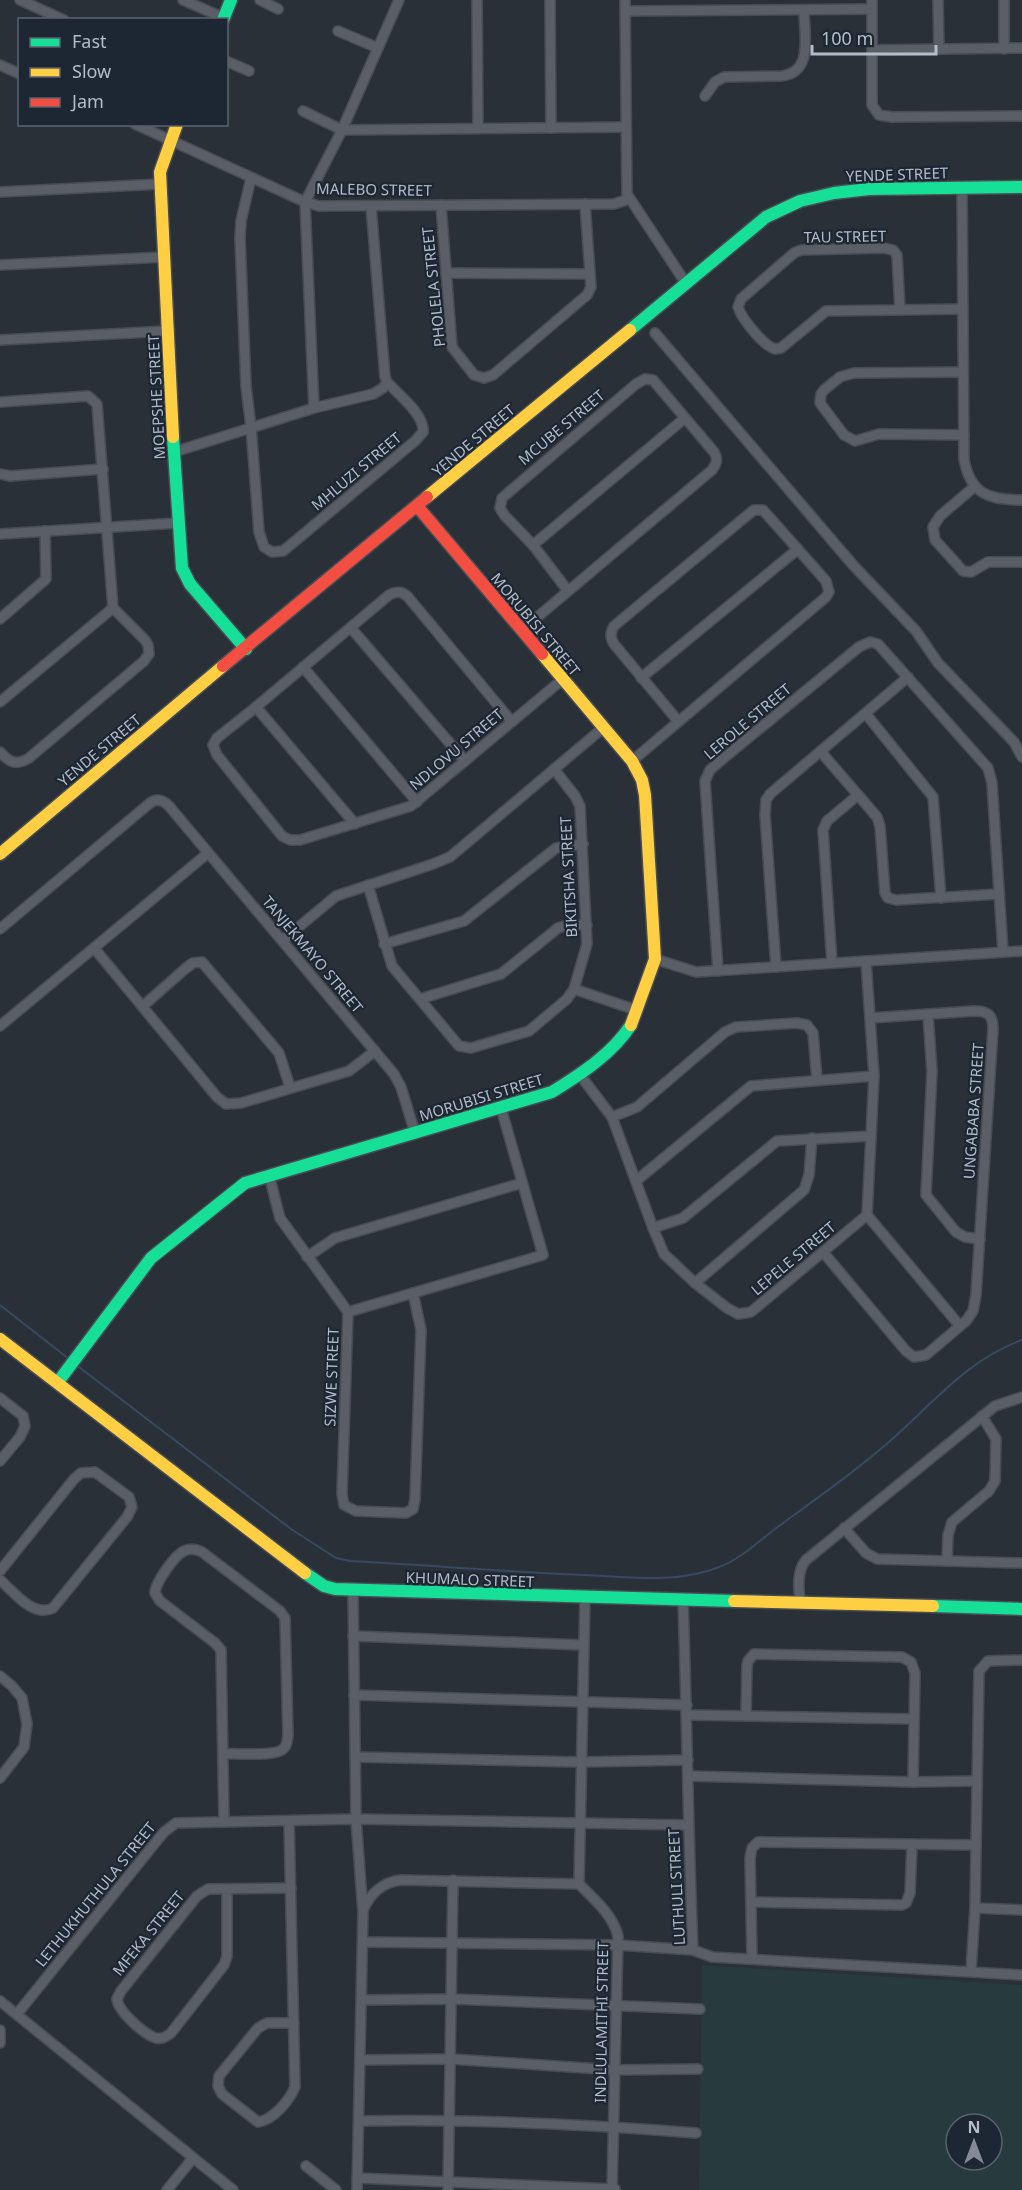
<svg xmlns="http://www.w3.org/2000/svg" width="1022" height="2190" viewBox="0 0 1022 2190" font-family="'Noto Sans',sans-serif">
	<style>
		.green { fill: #273a3e; fill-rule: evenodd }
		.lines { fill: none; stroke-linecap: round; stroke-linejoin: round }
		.stream { stroke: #384963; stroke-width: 2 }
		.street-casing { stroke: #484c53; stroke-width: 12 }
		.fast-casing { stroke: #484c53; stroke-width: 15 }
		.slow-casing { stroke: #484c53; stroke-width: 15 }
		.jam-casing { stroke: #484c53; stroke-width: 15 }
		.street { stroke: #5a5e66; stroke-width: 9 }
		.fast { stroke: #16e098; stroke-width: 12 }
		.slow { stroke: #ffcf43; stroke-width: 12 }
		.jam { stroke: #f24e42; stroke-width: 12 }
		.labels { text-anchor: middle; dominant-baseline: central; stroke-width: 4.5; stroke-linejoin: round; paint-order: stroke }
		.street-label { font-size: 15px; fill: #b4bcc9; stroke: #1d2633 }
	</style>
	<rect width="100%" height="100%" fill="#2a3038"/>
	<path class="green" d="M702,1965L1022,1985V2190H699ZM956,2124H992V2160H956Z"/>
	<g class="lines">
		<g class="stream">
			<polyline points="0,1305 69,1359"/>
			<path d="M75,1364L291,1529L336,1558L350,1561C428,1565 506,1572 585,1575C628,1577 678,1584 719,1567C739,1560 758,1542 775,1529C817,1498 862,1467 900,1432C939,1396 972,1358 1022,1340"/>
		</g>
		<g class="street-casing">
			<g id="street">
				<polyline points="20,0 64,20"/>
				<polyline points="183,0 224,18"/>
				<polyline points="260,0 278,9"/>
				<polyline points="477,0 478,128"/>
				<polyline points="550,0 551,128"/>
				<polyline points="625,0 627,194 685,282"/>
				<polyline points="872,0 872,105 879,115 892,117 1022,116"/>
				<polyline points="938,0 939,49"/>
				<polyline points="1004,0 1004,49"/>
				<polyline points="626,11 872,9"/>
				<polyline points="338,31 378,48"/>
				<polyline points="872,50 1022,48"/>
				<polyline points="226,61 249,71"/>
				<polyline points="0,65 20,74"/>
				<path d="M705,96L715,82L724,77L781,76C814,73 804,34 804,10"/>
				<polyline points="303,111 342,130 626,127"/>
				<polyline points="135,124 305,202 319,206 614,204 629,199"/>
				<path d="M251,178L241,221L240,238L246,386L251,427L259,532L264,547L272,552L283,551L288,547L415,441L423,432C425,415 398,394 387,382L385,377L371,206"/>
				<path d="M962,188L964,459C970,494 989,500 1022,500"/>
				<polyline points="0,192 160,184"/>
				<polyline points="441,205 452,347 474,375 484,378 493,375 587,295 591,287 585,204"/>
				<polyline points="0,265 164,257"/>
				<polyline points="446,273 590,274"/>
				<path d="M900,310L897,255L893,250L884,248L801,250L794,253L741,299L738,307C741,318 764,346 775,349L781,348L826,311L963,309"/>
				<polyline points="655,333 853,565 916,631 938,663 1014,742 1022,757"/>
				<polyline points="0,340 167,331"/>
				<polyline points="963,372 854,373 840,377 824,390 821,394 820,403 844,435 855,441 879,434 964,435"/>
				<path d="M0,402L88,396L97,404L113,608L145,640L148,645L149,654L144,661L29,758C16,766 9,762 0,752"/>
				<polyline points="314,408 305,202 342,130 399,0"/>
				<polyline points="174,452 314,408 373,394 383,388 387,382"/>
				<polyline points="0,474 10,476 103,469"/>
				<polyline points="974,487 940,516 933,527 935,540 963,571 971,572 988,562 1022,562"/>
				<polyline points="0,534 178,523"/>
				<polyline points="533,545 685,418"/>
				<polyline points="0,619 46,579 45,531"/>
				<polyline points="351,628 465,761"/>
				<path d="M522,630L712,470C717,463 718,459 714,452L653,380L645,379L636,384L502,498L500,508L505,516L533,545L568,591"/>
				<polyline points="303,667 417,802"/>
				<polyline points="641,678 798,549"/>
				<polyline points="0,702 113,608"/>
				<polyline points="256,707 355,824"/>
				<polyline points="866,714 933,797 941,898"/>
				<path d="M512,722L408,597C402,591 397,591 389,595L256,707L217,738L213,745L217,755L282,836L290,840H300L411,806L563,679"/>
				<polyline points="821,752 877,817 880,826 885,893 888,898 896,900 999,894"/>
				<path d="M632,761L826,597L829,592L826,581L763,510H754L744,518L614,626C610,633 610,637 614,644L678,721"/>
				<polyline points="368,885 392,966 459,1046 471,1048 529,1031 567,999 574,989 587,944 580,806 575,796 554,769"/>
				<path d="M0,929L150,803C157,798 163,800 169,806L394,1074L401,1087L415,1133"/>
				<polyline points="283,940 336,896 433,864 450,857 604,727"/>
				<polyline points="384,944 464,921 556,848 583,844"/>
				<polyline points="94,948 217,1097 226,1104 241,1103 349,1071 375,1051"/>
				<polyline points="655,959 696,972 1022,951"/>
				<polyline points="832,963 823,830 827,821 858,795"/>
				<polyline points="776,967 765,815 766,800 770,794 908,677"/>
				<polyline points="718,971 705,781 710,770 719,762 859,647 870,642 878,644 988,768 992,783 1003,952"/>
				<polyline points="574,989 636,1010"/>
				<polyline points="420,999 501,974 558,928 568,925 587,925"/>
				<polyline points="143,1006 186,968 193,963 202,962 279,1053 290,1087"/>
				<polyline points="928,1015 932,1071 926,1195 956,1232 965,1237 980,1239"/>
				<polyline points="0,1026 208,853"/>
				<polyline points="580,1075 612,1117 653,1228 664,1254 695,1283 727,1308 738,1314 751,1312 867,1215 874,1076 866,961"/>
				<polyline points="612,1117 637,1107 725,1032 736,1027 797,1023 807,1025 813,1033 817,1080"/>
				<polyline points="269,1175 280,1218 348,1312"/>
				<polyline points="636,1181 751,1086 874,1076"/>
				<polyline points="867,1215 960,1326"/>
				<polyline points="653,1228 683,1218 777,1141 871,1136"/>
				<path d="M823,1252L906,1351L914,1357L926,1355L966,1321L973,1311L976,1295L993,1029C993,1015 988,1011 974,1011L870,1018"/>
				<polyline points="307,1257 335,1238 522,1183"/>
				<polyline points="695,1283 804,1190 809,1175 812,1138"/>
				<polyline points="348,1312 342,1494 344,1505 356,1511 406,1513 413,1509 415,1499 421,1330 413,1293"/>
				<polyline points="348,1312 543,1255 501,1108"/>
				<polyline points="0,1398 23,1416 25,1426 20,1437 0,1461"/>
				<polyline points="844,1528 866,1553 877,1559 1022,1563"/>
				<polyline points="947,1561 948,1535 952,1522 989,1491 995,1481 996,1439 982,1416"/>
				<path d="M0,1571L74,1479L81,1473L95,1472L129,1497L132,1507L127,1517L53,1608C33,1618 14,1592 0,1580"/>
				<polyline points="353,1591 356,1819 363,1912 357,2190"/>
				<path d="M683,1600C687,1717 688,1833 693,1950"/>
				<path d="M800,1603C799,1589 796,1572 806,1560L995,1406L1022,1397"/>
				<polyline points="353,1636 583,1645"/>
				<polyline points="0,1676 12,1686 22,1698 27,1724 24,1747 0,1778"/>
				<polyline points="354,1695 687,1705"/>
				<polyline points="687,1715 914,1719"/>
				<polyline points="746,1716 747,1665 748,1661 754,1654 902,1657 911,1662 915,1673 913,1782"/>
				<path d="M224,1754C236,1753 275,1757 283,1749C288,1745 287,1740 288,1735L285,1618L280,1611L202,1552C196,1549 190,1548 184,1551C175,1555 155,1583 155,1593L160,1601L215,1643L221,1650L224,1822"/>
				<polyline points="356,1757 580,1762 688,1760"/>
				<polyline points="688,1776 913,1782 976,1781"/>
				<path d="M289,1821L295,2087C289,2101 273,2120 258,2122L222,2094L218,2086L219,2076L258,2028L267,2023H294"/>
				<polyline points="579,1884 585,1597"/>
				<path d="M227,1889V1957L224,1965L171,2033C165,2038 159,2040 153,2037C142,2032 118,2011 117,1999L121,1991L197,1896L208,1889L291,1888"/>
				<polyline points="751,1902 902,1905 906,1903 910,1893 912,1844"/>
				<polyline points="975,1908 1022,1910"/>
				<path d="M363,1910C370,1894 383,1882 401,1880L579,1884C594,1899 613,1915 618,1936L612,2190"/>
				<polyline points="363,1942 618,1945 693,1950 712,1957 1022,1975"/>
				<polyline points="752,1958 750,1858 752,1848 758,1842 976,1845"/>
				<polyline points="971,1971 975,1908 979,1671 988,1661 1022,1660"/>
				<polyline points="362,2000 452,1999 700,2009"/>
				<polyline points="0,2001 233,2190"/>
				<polyline points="17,2014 164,1832 176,1823 356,1819 688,1825"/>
				<polyline points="0,2030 0,2043"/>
				<polyline points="361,2060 451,2059 615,2070 698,2069"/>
				<path d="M359,2121C472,2119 584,2124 696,2133"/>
				<polyline points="306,2166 336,2190"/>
				<polyline points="357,2178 615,2189"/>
				<polyline points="167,2190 193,2158"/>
				<polyline points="448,2190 453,1880"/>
			</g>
		</g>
		<g class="fast-casing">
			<g id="fast">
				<polyline points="223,20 231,0"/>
				<polyline points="630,330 766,217 800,201 834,193 869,189 1022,187"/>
				<polyline points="173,437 182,568 190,584 246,649"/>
				<path d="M58,1382L151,1258L245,1183L552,1092C581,1074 612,1054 631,1025"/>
				<polyline points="305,1573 324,1586 335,1589 734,1601"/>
				<polyline points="933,1606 1022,1609"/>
			</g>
		</g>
		<g class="slow-casing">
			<g id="slow">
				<polyline points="173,437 160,172 177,124"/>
				<polyline points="427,497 630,330"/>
				<polyline points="542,654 632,761 642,780 645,795 655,959 631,1025"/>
				<polyline points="0,854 223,666"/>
				<polyline points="0,1339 305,1573"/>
				<polyline points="734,1601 933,1606"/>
			</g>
		</g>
		<g class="jam-casing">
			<g id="jam">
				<polyline points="417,506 542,654"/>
				<polyline points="223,666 427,497"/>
			</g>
		</g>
		<use href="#street" class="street"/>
		<use href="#fast" class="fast"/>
		<use href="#slow" class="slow"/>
		<use href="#jam" class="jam"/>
	</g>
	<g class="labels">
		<g class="street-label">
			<text transform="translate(897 174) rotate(-2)">YENDE STREET</text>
			<text transform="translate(374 189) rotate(1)">MALEBO STREET</text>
			<text transform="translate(845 236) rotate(-1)">TAU STREET</text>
			<text transform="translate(433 287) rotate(-96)">PHOLELA STREET</text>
			<text transform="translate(156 397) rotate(-93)">MOEPSHE STREET</text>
			<text transform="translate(561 427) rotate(-40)">MCUBE STREET</text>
			<text transform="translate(473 440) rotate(-40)">YENDE STREET</text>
			<text transform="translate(356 471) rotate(-40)">MHLUZI STREET</text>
			<text transform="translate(536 624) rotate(50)">MORUBISI STREET</text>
			<text transform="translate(747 721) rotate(-40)">LEROLE STREET</text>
			<text transform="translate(456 749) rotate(-40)">NDLOVU STREET</text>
			<text transform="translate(99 750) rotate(-40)">YENDE STREET</text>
			<text transform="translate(568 877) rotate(-93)">BIKITSHA STREET</text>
			<text transform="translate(313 954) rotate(50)">TANJEKMAYO STREET</text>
			<text transform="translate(481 1097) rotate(-17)">MORUBISI STREET</text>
			<text transform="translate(973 1111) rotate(-86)">UNGABABA STREET</text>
			<text transform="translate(793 1258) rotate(-40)">LEPELE STREET</text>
			<text transform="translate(331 1377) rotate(-88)">SIZWE STREET</text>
			<text transform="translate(470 1579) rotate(2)">KHUMALO STREET</text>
			<text transform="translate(676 1887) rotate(-93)">LUTHULI STREET</text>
			<text transform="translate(95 1894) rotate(-51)">LETHUKHUTHULA STREET</text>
			<text transform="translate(148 1933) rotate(-51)">MFEKA STREET</text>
			<text transform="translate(601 2022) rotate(-89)">INDLULAMITHI STREET</text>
		</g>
	</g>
	<rect x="18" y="18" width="210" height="108" fill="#1d2633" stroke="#59626f" stroke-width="1.5"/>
	<rect x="30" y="38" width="30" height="9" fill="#16e098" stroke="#59626f" stroke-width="1.5"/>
	<text x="72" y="48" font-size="18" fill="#b4bcc9">Fast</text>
	<rect x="30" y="68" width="30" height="9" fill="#ffcf43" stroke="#59626f" stroke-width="1.5"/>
	<text x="72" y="78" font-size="18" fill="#b4bcc9">Slow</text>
	<rect x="30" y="98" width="30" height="9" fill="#f24e42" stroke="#59626f" stroke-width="1.5"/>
	<text x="72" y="108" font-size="18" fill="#b4bcc9">Jam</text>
	<g transform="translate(974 2142)"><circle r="28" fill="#1d2633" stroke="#59626f" stroke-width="1.5"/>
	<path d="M0-4.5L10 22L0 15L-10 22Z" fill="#848b96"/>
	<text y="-9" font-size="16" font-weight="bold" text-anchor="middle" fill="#b4bcc9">N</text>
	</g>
	<path d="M812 45v9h124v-9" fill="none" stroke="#b4bcc9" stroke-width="3"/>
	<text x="821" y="45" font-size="18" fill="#b4bcc9" stroke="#1d2633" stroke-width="4.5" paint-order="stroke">100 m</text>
</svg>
